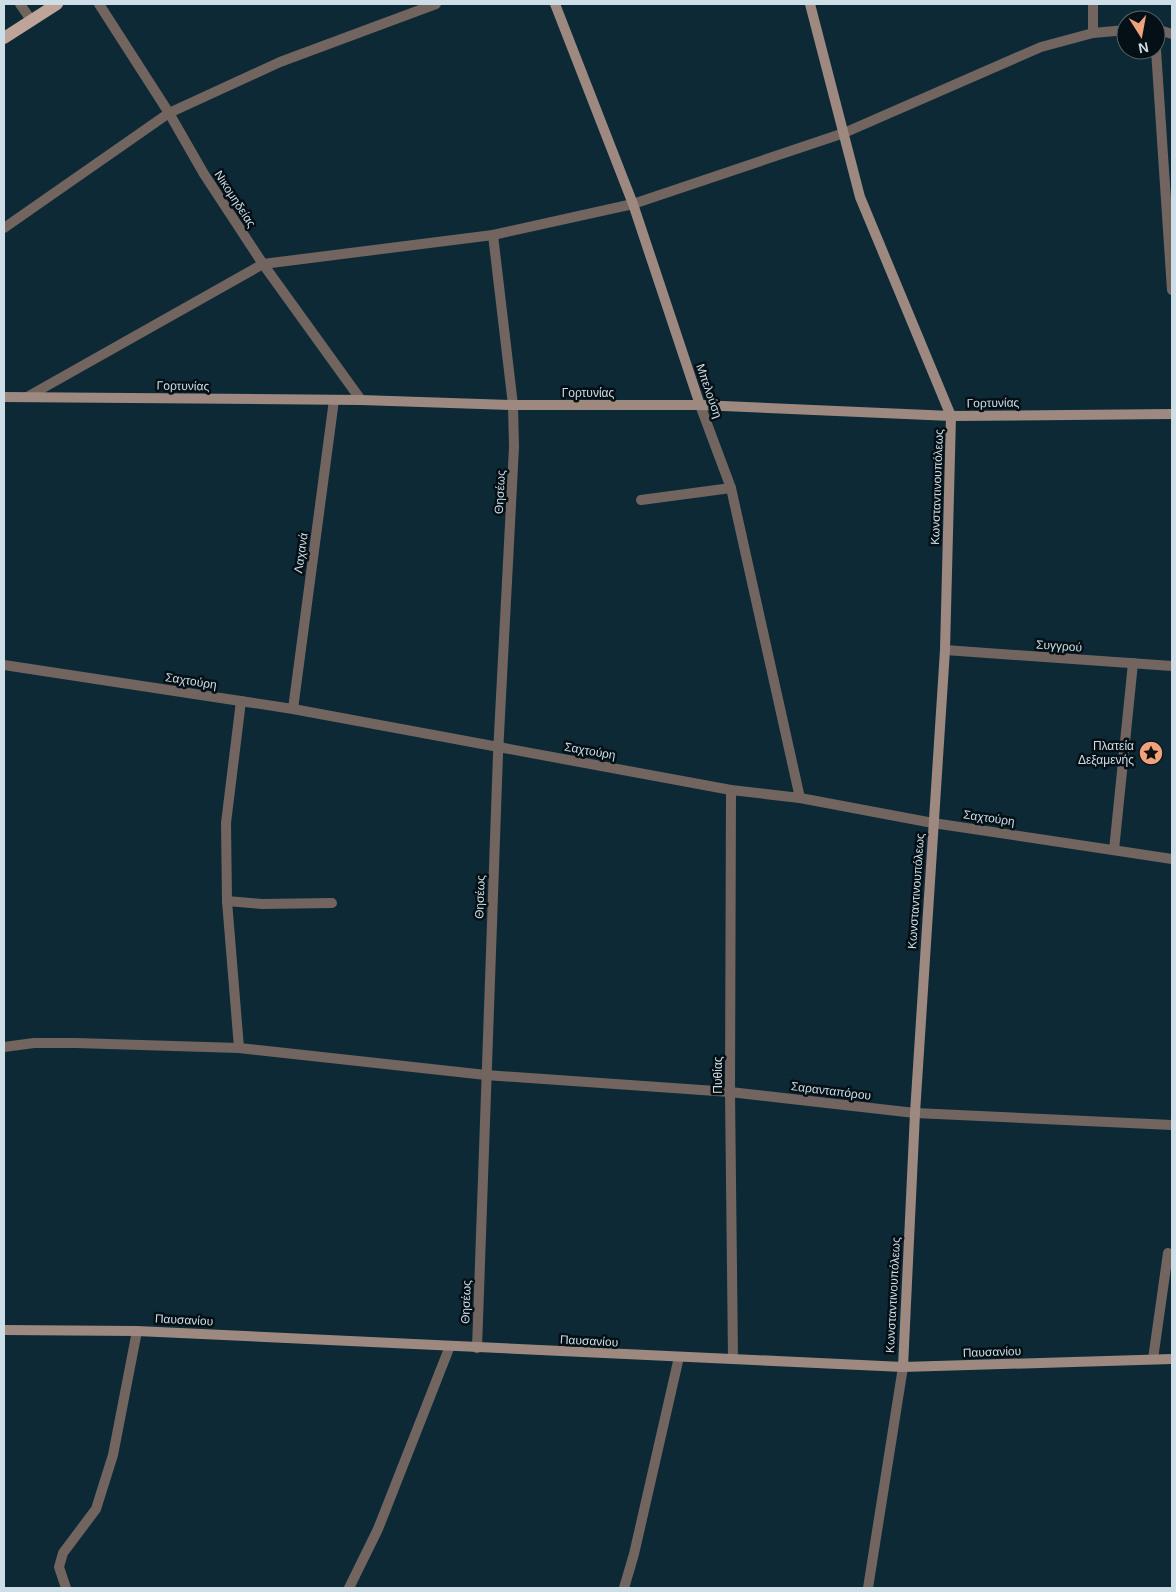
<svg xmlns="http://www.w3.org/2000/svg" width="1176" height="1592" viewBox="0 0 1176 1592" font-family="Arial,sans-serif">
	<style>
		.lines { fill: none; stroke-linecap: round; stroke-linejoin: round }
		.lane { stroke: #72655f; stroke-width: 10 }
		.street { stroke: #72655f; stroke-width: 10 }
		.secondary { stroke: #9d8980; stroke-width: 10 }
		.primary { stroke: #bfa599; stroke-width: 12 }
		.labels { text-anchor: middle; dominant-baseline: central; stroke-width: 5; stroke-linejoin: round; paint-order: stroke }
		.street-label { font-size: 12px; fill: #cedee6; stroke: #051016 }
		.poi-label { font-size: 12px; fill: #cedee6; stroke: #051016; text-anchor: end }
	</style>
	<rect width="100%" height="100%" fill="#0d2936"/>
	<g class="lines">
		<g class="lane">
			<polyline points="641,500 731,488"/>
			<polyline points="1153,1359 1168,1253"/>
		</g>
		<g class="street">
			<polyline points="20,4 31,20"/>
			<polyline points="99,4 169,113 204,174 263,264 361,400"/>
			<polyline points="1093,4 1093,33"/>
			<polyline points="1156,29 1172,34"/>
			<polyline points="1156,50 1172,290"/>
			<polyline points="4,228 169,113 280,62 436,4"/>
			<polyline points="27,397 263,264 493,235 633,204 844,133 1041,47 1093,33 1126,30"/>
			<polyline points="700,405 731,488 800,798"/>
			<polyline points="945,650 1172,666"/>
			<polyline points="4,665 293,709 731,790 800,798 933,823 1172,859"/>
			<polyline points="241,701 226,823 227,901 262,904 332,903"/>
			<polyline points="293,709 334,400"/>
			<polyline points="731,790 730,1092 733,1359"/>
			<polyline points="1114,850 1133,663"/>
			<polyline points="227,901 239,1048"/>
			<polyline points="4,1047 34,1043 76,1043 239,1048 486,1075 730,1092 915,1113 1172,1125"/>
			<polyline points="477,1348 498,754 514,447 513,405 493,235"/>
			<polyline points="66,1588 59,1567 63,1553 96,1509 113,1455 137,1331"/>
			<polyline points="349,1588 378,1529 450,1346"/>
			<polyline points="624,1588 634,1554 679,1357"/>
			<polyline points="868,1588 903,1367"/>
		</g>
		<g class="secondary">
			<polyline points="555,4 633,204 700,405"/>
			<polyline points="810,4 860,197 951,416 945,650 915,1113 903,1367"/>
			<polyline points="4,397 361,400 513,405 700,405 951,416 1172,414"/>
			<polyline points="4,1330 137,1331 903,1367 1172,1359"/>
		</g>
		<polyline class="primary" points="4,38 57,4"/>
	</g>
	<defs>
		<g id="sight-disc" transform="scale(1.25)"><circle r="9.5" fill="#f0a27a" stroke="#051016"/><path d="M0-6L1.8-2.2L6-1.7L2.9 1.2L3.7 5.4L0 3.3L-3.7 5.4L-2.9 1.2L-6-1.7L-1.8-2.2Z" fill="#111"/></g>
	</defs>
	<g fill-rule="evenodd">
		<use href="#sight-disc" x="1151" y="753"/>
	</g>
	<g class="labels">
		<g class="street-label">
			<text transform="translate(235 199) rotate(57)">Νικομηδείας</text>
			<text transform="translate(183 386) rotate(1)">Γορτυνίας</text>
			<text transform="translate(709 391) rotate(71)">Μπελούση</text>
			<text x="588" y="393">Γορτυνίας</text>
			<text transform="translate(993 403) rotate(-1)">Γορτυνίας</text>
			<text transform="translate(937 487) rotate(-88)">Κωνσταντινουπόλεως</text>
			<text transform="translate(500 492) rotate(-87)">Θησέως</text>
			<text transform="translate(301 553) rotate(-82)">Λαχανά</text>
			<text transform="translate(1059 646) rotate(4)">Συγγρού</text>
			<text transform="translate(191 681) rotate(9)">Σαχτούρη</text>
			<text transform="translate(590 751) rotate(10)">Σαχτούρη</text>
			<text transform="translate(989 818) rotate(8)">Σαχτούρη</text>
			<text transform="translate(916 891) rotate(-86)">Κωνσταντινουπόλεως</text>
			<text transform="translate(480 897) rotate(-88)">Θησέως</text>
			<text transform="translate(718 1075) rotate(-90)">Πυθίας</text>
			<text transform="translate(831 1091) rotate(7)">Σαρανταπόρου</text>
			<text transform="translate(893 1295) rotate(-87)">Κωνσταντινουπόλεως</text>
			<text transform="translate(466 1302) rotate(-88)">Θησέως</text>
			<text transform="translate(184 1320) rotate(3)">Παυσανίου</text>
			<text transform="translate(589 1341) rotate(3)">Παυσανίου</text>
			<text transform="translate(992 1352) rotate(-2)">Παυσανίου</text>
		</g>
		<g class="poi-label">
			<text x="1134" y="746">Πλατεία<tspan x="1134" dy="14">Δεξαμενής</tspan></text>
		</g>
	</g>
	<rect width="1176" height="1592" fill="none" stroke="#cedee6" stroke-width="10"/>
	<g transform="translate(1141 35) rotate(169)"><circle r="24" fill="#051016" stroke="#556269"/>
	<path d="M0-4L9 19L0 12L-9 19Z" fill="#f0a27a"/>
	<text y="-8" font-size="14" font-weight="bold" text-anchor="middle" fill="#cedee6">N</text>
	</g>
</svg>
